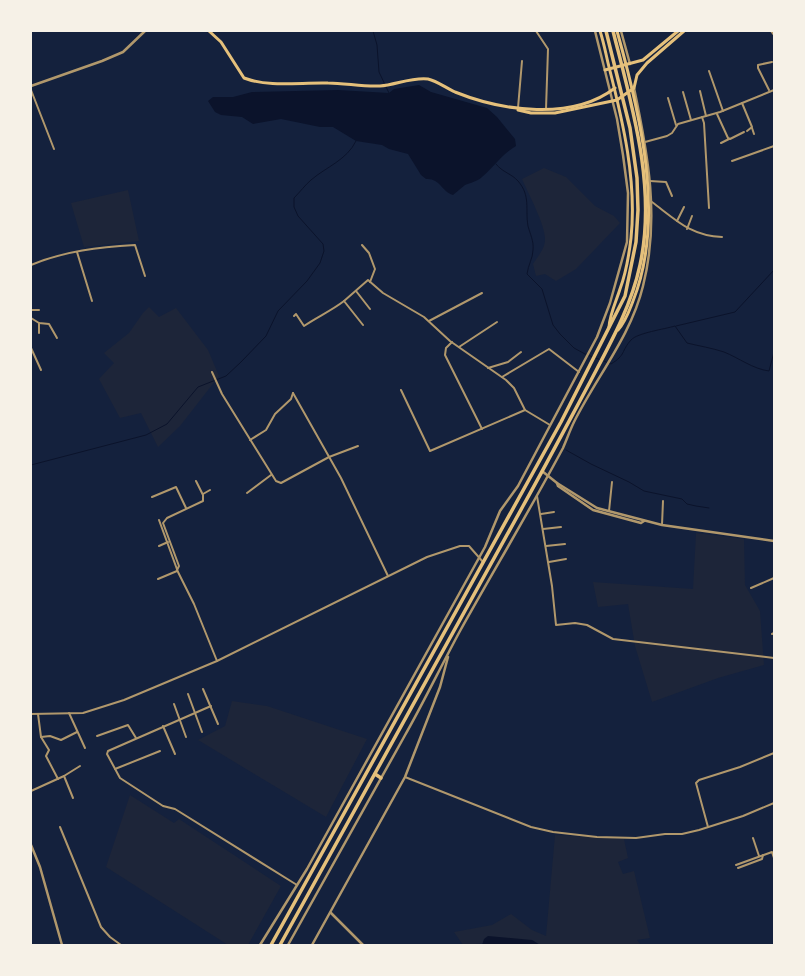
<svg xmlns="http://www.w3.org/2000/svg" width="805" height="976" viewBox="0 0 805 976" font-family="Montserrat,sans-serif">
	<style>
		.green { fill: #1d2539 }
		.water { fill: #0b132b }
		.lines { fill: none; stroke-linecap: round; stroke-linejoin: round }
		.stream { stroke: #0b132b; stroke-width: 1 }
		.minor { stroke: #b1986c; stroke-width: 2 }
		.tertiary { stroke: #b1986c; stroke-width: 2.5 }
		.secondary { stroke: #e5c07b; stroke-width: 3 }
		.trunk { stroke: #e5c07b; stroke-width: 3.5 }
	</style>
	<rect width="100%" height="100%" fill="#14213d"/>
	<g class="green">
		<path d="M544,168L566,177L595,206L614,216L620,223L576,269L556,281L545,274L536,276L533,264C538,256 545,249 545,239C545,224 528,193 522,179Z"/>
		<polygon points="128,190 139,241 84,247 71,203"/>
		<polygon points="149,307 159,317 176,308 208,350 219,376 180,426 158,447 141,413 120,418 99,379 114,363 104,353 129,333 143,313"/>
		<polygon points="696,533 744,539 745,585 760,611 764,665 718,678 652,702 635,646 628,604 598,607 593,582 693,589"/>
		<polygon points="232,701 267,706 367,739 326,817 198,740 225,726"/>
		<polygon points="130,795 174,823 179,819 281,886 248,945 228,945 106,867"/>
		<polygon points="555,835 624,839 628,858 618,862 623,874 634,871 650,938 637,940 641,945 540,945 532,940 463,945 454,932 492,925 511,914 532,930 546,936"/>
	</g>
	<g class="water">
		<path d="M419,85L431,92L487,108L497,117L515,139L516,146C502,154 494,167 482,177C478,181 470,183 465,185C461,188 457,192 453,195C441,191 440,178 426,179L421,175L408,154L389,149L382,145L356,141L333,127H320L281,119L253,124L242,117L221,115L215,112L208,101L213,97H233L252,92L338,90L389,93L394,89Z"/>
		<polygon points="488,936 532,940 540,945 482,945 484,939"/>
	</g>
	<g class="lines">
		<g class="stream">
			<polyline points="373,31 377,45 379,72 389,93"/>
			<path d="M496,164C502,172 512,174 518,181C531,196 525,209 528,226C530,234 534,241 533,250C533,258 528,265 527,274L542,289L553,325L560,334L574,348L585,354L601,360"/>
			<polyline points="676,326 735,312 774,270"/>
			<path d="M604,361L611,364C626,355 621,351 631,340C637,333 665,329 675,326L687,343C699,346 712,348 724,352C739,358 753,369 769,371L774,352"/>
			<polyline points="566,450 591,464 629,482 644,491 682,499 687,504 696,506 709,508"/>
			<path d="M31,465L146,435L167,424L198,387L226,376L241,362L266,336L278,311L307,281L320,263L324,251L323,244L298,216L294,207V198C300,192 305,185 311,180C326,167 347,160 356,141"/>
		</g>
		<g class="minor">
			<polyline points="536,31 548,49 546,109"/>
			<polyline points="771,31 774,35"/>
			<polyline points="709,71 723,111"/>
			<polyline points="31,90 54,149"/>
			<polyline points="769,90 758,68 758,65 772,62"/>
			<polyline points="700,91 706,116"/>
			<polyline points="683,92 691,120"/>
			<polyline points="668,98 676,125"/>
			<polyline points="742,103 752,127 747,131"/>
			<polyline points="518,108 522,61"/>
			<polyline points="717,114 728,138 730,139 744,132"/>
			<polyline points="702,117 704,123 709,208"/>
			<polyline points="752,128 754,134"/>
			<polyline points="645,142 667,136 672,133 678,124 720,112 774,90"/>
			<polyline points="721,143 729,139"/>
			<polyline points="732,161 774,146"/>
			<polyline points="650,181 666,182 672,196"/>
			<path d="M652,202C676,220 691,236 722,237"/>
			<polyline points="677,221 684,207"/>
			<polyline points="687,229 692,216"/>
			<polyline points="362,245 369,253 375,269 370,282"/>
			<polyline points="77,252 92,301"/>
			<path d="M31,265C64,251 100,247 135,245L145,276"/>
			<polyline points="356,291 370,309"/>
			<polyline points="31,310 39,310"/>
			<path d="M294,316L296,314L304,326C317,317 331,311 344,301"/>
			<polyline points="31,318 39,323 49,324 57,338"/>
			<polyline points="429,321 482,293"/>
			<polyline points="363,325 344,301 368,280 383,293 424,317 450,341 506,380 514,388 525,410 550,425"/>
			<polyline points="39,333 39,323"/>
			<polyline points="452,342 446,348 445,355 482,429"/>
			<polyline points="459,347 497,322"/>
			<polyline points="31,348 41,370"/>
			<polyline points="488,368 508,362 521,352"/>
			<polyline points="212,372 222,394 276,481 281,483 329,457 358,446"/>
			<polyline points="502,377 549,349 579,372"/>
			<polyline points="401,390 430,451 525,410"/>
			<polyline points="293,393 341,478 388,576"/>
			<polyline points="250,440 266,430 275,414 291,399 293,393"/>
			<polyline points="247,493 271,475"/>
			<polyline points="203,494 210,490"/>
			<polyline points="537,496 552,586 556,625 575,623 587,625 613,639 774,658"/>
			<polyline points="152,497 176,487 186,508"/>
			<polyline points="609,511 612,482"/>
			<polyline points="541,514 554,512"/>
			<polyline points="159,520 178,572 194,604 217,661"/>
			<polyline points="662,525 663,501"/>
			<polyline points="543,529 561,527"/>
			<polyline points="159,546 168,542"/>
			<polyline points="546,546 565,544"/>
			<polyline points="549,562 566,559"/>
			<polyline points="177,570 179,566 163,523 167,518 203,501 203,495 196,481"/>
			<polyline points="158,579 177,571"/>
			<polyline points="751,588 774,578"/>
			<polyline points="772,634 774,633"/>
			<polyline points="203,689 218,724"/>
			<polyline points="188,694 202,732"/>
			<polyline points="174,704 186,737"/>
			<polyline points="211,706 108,751 107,754 120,778 163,806 175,809 297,885"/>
			<polyline points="69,713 85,748"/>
			<polyline points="31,714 83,713 124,700 217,661 427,557 460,546 469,546 483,562"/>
			<polyline points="38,714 41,737 49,750 46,756 58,779"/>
			<polyline points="163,726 175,754"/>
			<polyline points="97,736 128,725 136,738"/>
			<polyline points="41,737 50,736 61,740 77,732"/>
			<polyline points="115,769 160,751"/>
			<polyline points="64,776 73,798"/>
			<polyline points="405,777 531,827 553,832 597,837 636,838 665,834 682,834 699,830 743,816 774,803"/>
			<polyline points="31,791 64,776 80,766"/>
			<polyline points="60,827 101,927 110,937 121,945"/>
			<polyline points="708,827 696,783 699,780 740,767 774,753"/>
			<polyline points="753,838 759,856"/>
			<polyline points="736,865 772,852 774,858"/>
			<polyline points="738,868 762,859 763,855"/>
		</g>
		<g class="tertiary">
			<polyline points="621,31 630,64"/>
			<polyline points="31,86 102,61 123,52 145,31"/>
			<polyline points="542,471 557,483 597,508 662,525 774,541"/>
			<polyline points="557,483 558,486 593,510 641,523 644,521"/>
			<polyline points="31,845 40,867 62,945"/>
			<polyline points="331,913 363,945"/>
			<polyline points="260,945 307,869 485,547 500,511 518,486 597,337 610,303 627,242 628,193 623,155 617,119 595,31"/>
			<path d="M288,945C327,875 366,806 404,737C424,702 441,666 460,631C494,570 530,510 563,448C567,439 570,430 574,422C597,376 631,336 643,286C660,219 648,154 634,88"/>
			<polyline points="312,945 405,777 440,687 448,657"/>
		</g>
		<g class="secondary">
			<path d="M209,31L221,42L244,78C270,88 301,82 328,83C345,83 363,87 380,86C395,85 412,77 428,79C437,81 446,88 455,92C502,111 572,121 615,88"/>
			<path d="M600,31C604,43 606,55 609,67C623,122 637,181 631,238C629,255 626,273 620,289C616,302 610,313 609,327"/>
			<path d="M617,31C640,113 666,218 633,301C629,311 626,321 618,330"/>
			<polyline points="605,70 643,60 678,31"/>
			<polyline points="518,110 531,113 555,113 617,100 634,88 637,75 647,63 684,31"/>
		</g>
		<g class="trunk">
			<polyline points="375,774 381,778"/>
			<polyline points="271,945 561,422 625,296 636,242 638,210 637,178 630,128 606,31"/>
			<path d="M280,945C361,799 442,653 523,506C546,465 568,423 590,382C610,344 631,307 640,265C657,188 632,106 613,31"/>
		</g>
	</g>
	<rect width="805" height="976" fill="none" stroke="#f6f1e7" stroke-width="64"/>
</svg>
